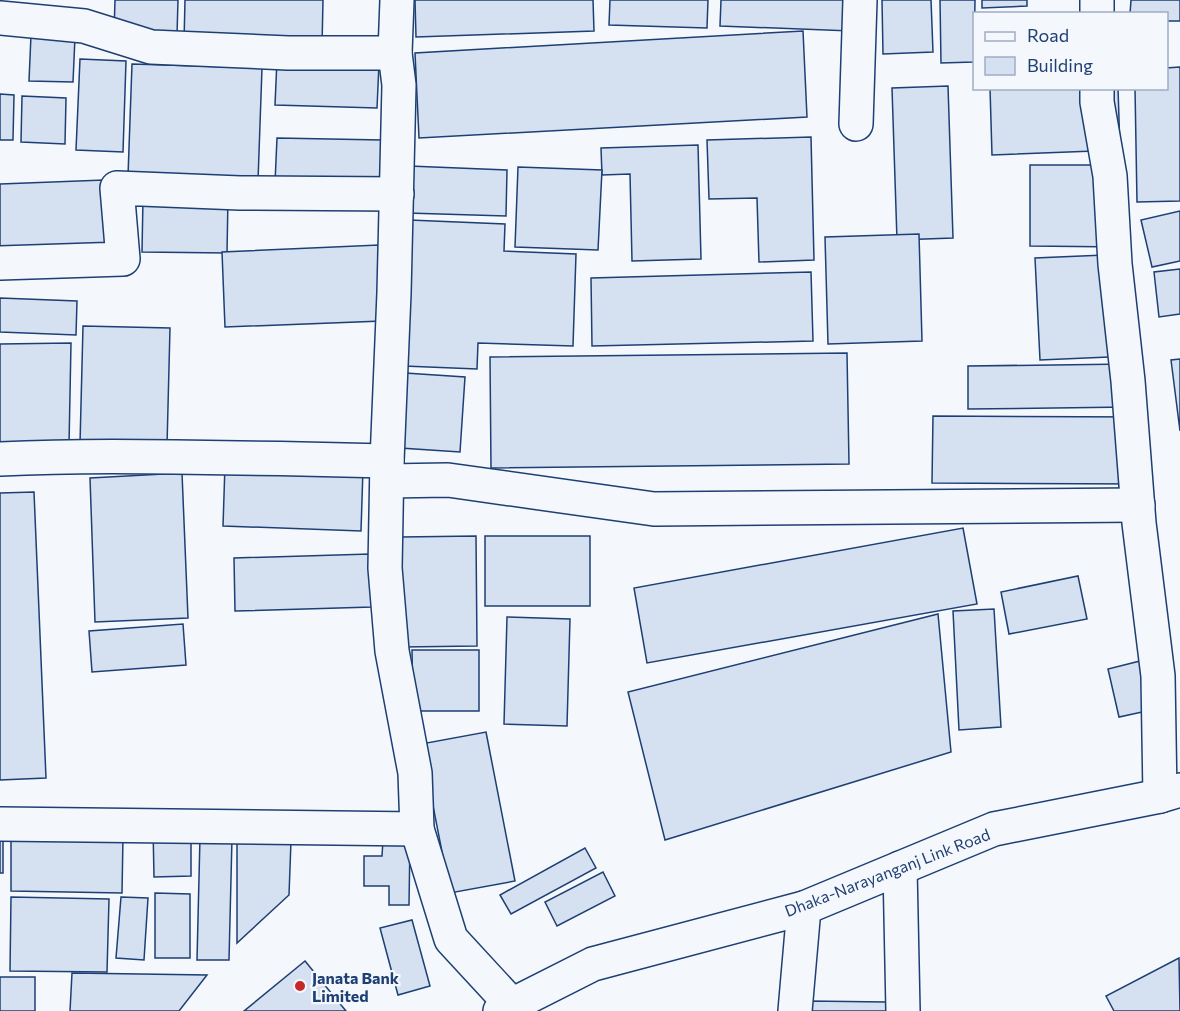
<svg xmlns="http://www.w3.org/2000/svg" width="1180" height="1011" viewBox="0 0 1180 1011" font-family="Commissioner,sans-serif">
	<style>
		.building { fill: #d5e0f0; stroke: #1d3f73; stroke-width: 1.5 }
		.lines { fill: none; stroke-linecap: round; stroke-linejoin: round }
		.street-casing { stroke: #1d3f73; stroke-width: 36 }
		.highway-casing { stroke: #1d3f73; stroke-width: 36 }
		.street { stroke: #f4f7fb; stroke-width: 33 }
		.highway { stroke: #f4f7fb; stroke-width: 33 }
		.poi-dot { fill: #c62828; stroke: #f4f7fb; stroke-width: 2 }
		.labels { text-anchor: middle; dominant-baseline: central; stroke-width: 4.5; stroke-linejoin: round; paint-order: stroke }
		.street-label { font-size: 16px; fill: #1d3f73; stroke: #f4f7fb }
		.poi-label { font-size: 16px; font-weight: bold; fill: #1d3f73; stroke: #f4f7fb; text-anchor: start }
	</style>
	<rect width="100%" height="100%" fill="#f4f7fb"/>
	<g class="building">
		<polygon points="115,0 178,0 177,35 114,33"/>
		<polygon points="185,0 323,0 322,47 184,42"/>
		<polygon points="415,0 593,0 594,31 416,37"/>
		<polygon points="610,0 708,0 707,28 609,25"/>
		<polygon points="721,0 852,0 851,31 720,26"/>
		<polygon points="882,0 931,0 933,52 883,54"/>
		<polygon points="940,0 975,0 974,62 941,63"/>
		<polygon points="982,0 1027,0 1027,6 982,8"/>
		<polygon points="1131,0 1180,0 1180,21 1166,21 1166,14 1130,14"/>
		<polygon points="803,31 807,117 419,138 415,53"/>
		<polygon points="31,35 75,37 73,82 29,81"/>
		<polygon points="80,59 126,61 123,152 76,150"/>
		<polygon points="277,60 379,64 377,108 275,105"/>
		<polygon points="132,64 262,68 258,181 128,176"/>
		<polygon points="1180,67 1180,201 1137,202 1135,88 1166,88 1166,68"/>
		<polygon points="948,86 953,238 897,240 892,88"/>
		<polygon points="990,88 1118,88 1120,150 992,155"/>
		<polygon points="0,94 14,95 13,140 0,140"/>
		<polygon points="22,96 66,98 65,144 21,142"/>
		<polygon points="811,137 814,260 759,262 757,198 709,199 707,140"/>
		<polygon points="277,138 382,140 383,187 275,183"/>
		<polygon points="698,145 701,259 632,261 630,174 602,175 601,148"/>
		<polygon points="1030,165 1122,165 1122,247 1030,246"/>
		<polygon points="409,166 507,170 506,216 407,213"/>
		<polygon points="518,167 602,170 598,250 515,247"/>
		<polygon points="104,180 107,247 0,251 0,184"/>
		<polygon points="143,198 228,198 227,253 142,252"/>
		<polygon points="1180,211 1180,261 1152,267 1141,220"/>
		<polygon points="409,220 505,224 504,251 576,254 573,346 478,343 477,369 404,366"/>
		<polygon points="919,234 922,341 828,344 825,237"/>
		<polygon points="379,245 382,321 225,327 222,252"/>
		<polygon points="1128,254 1132,356 1040,360 1035,258"/>
		<polygon points="1180,269 1180,314 1159,317 1154,272"/>
		<polygon points="811,272 813,341 592,346 591,278"/>
		<polygon points="0,298 77,301 76,335 0,332"/>
		<polygon points="83,326 170,328 167,446 80,444"/>
		<polygon points="71,343 69,445 0,445 0,344"/>
		<polygon points="847,353 849,464 491,468 490,357"/>
		<polygon points="1180,359 1180,431 1171,360"/>
		<polygon points="1128,364 1129,407 968,409 968,366"/>
		<polygon points="405,373 465,377 460,452 400,448"/>
		<polygon points="933,416 1145,417 1144,484 932,483"/>
		<polygon points="225,465 363,469 361,531 223,526"/>
		<polygon points="182,473 188,618 95,622 90,478"/>
		<polygon points="34,492 46,778 0,780 0,493"/>
		<polygon points="963,528 977,604 647,663 634,588"/>
		<polygon points="476,536 477,646 402,647 401,537"/>
		<rect x="485" y="536" width="105" height="70"/>
		<polygon points="370,554 372,607 235,611 234,558"/>
		<polygon points="1078,576 1087,619 1009,634 1001,592"/>
		<polygon points="994,609 1001,727 959,730 953,611"/>
		<polygon points="938,614 951,752 665,840 628,692"/>
		<polygon points="507,617 570,619 567,726 504,724"/>
		<polygon points="183,624 186,665 92,672 89,631"/>
		<polygon points="412,650 479,650 479,711 413,711"/>
		<polygon points="1144,660 1156,709 1119,717 1108,669"/>
		<polygon points="486,732 515,881 450,893 421,744"/>
		<polygon points="153,827 191,827 191,876 154,877"/>
		<rect x="0" y="834" width="3" height="39"/>
		<polygon points="11,835 123,837 122,893 11,891"/>
		<polygon points="200,837 232,838 229,960 197,960"/>
		<polygon points="237,839 291,841 289,895 237,943"/>
		<polygon points="383,840 410,841 409,905 389,905 389,886 364,886 364,856 382,856"/>
		<polygon points="585,848 596,868 511,914 500,895"/>
		<polygon points="603,872 615,896 557,926 545,902"/>
		<polygon points="155,893 190,894 190,958 155,958"/>
		<polygon points="11,897 109,899 107,972 10,971"/>
		<polygon points="121,897 148,898 144,960 116,958"/>
		<polygon points="412,920 430,986 398,995 380,928"/>
		<polygon points="1179,958 1180,1011 1114,1011 1106,996"/>
		<polygon points="305,961 346,1011 244,1011"/>
		<polygon points="72,973 207,975 179,1011 70,1011"/>
		<rect x="0" y="977" width="35" height="34"/>
		<polygon points="808,1001 886,1002 886,1011 808,1011"/>
	</g>
	<g class="lines">
		<g class="street-casing">
			<g id="street">
				<polyline points="397,0 395,53 399,85 394,293 387,461 385,568 392,651 415,773 417,829 451,939 511,1004 513,1011"/>
				<polyline points="1097,0 1097,14"/>
				<polyline points="0,18 84,26 151,47 288,53 395,53"/>
				<polyline points="1097,88 1097,102 1110,176 1115,264 1128,381 1139,523 1158,676 1160,796"/>
				<polyline points="856,124 860,0"/>
				<polyline points="0,263 123,259 117,188 240,193 397,194"/>
				<path d="M0,459C58,456 116,456 175,457C246,458 316,459 387,461"/>
				<polyline points="387,481 448,480 654,509 1138,505"/>
				<polyline points="0,824 417,829"/>
				<polyline points="900,868 903,1011"/>
				<polyline points="795,1011 804,908"/>
			</g>
		</g>
		<g class="highway-casing">
			<polyline id="highway" points="500,1011 593,964 804,908 994,829 1160,796 1180,790"/>
		</g>
		<use href="#street" class="street"/>
		<use href="#highway" class="highway"/>
	</g>
	<circle class="poi-dot" cx="300" cy="986" r="6"/>
	<g class="labels">
		<g class="street-label">
			<text transform="translate(887 872) rotate(-21)">Dhaka-Narayanganj Link Road</text>
		</g>
		<g class="poi-label">
			<text x="312" y="977">Janata Bank<tspan x="312" dy="18">Limited</tspan></text>
		</g>
	</g>
	<rect x="973" y="12" width="195" height="78" fill="#f4f7fb" stroke="#9eadc5" stroke-width="1.5"/>
	<rect x="985" y="32" width="30" height="9" fill="#f4f7fb" stroke="#9eadc5" stroke-width="1.5"/>
	<text x="1027" y="42" font-size="18" fill="#1d3f73">Road</text>
	<rect x="985" y="57" width="30" height="18" fill="#d5e0f0" stroke="#9eadc5" stroke-width="1.5"/>
	<text x="1027" y="72" font-size="18" fill="#1d3f73">Building</text>
</svg>
